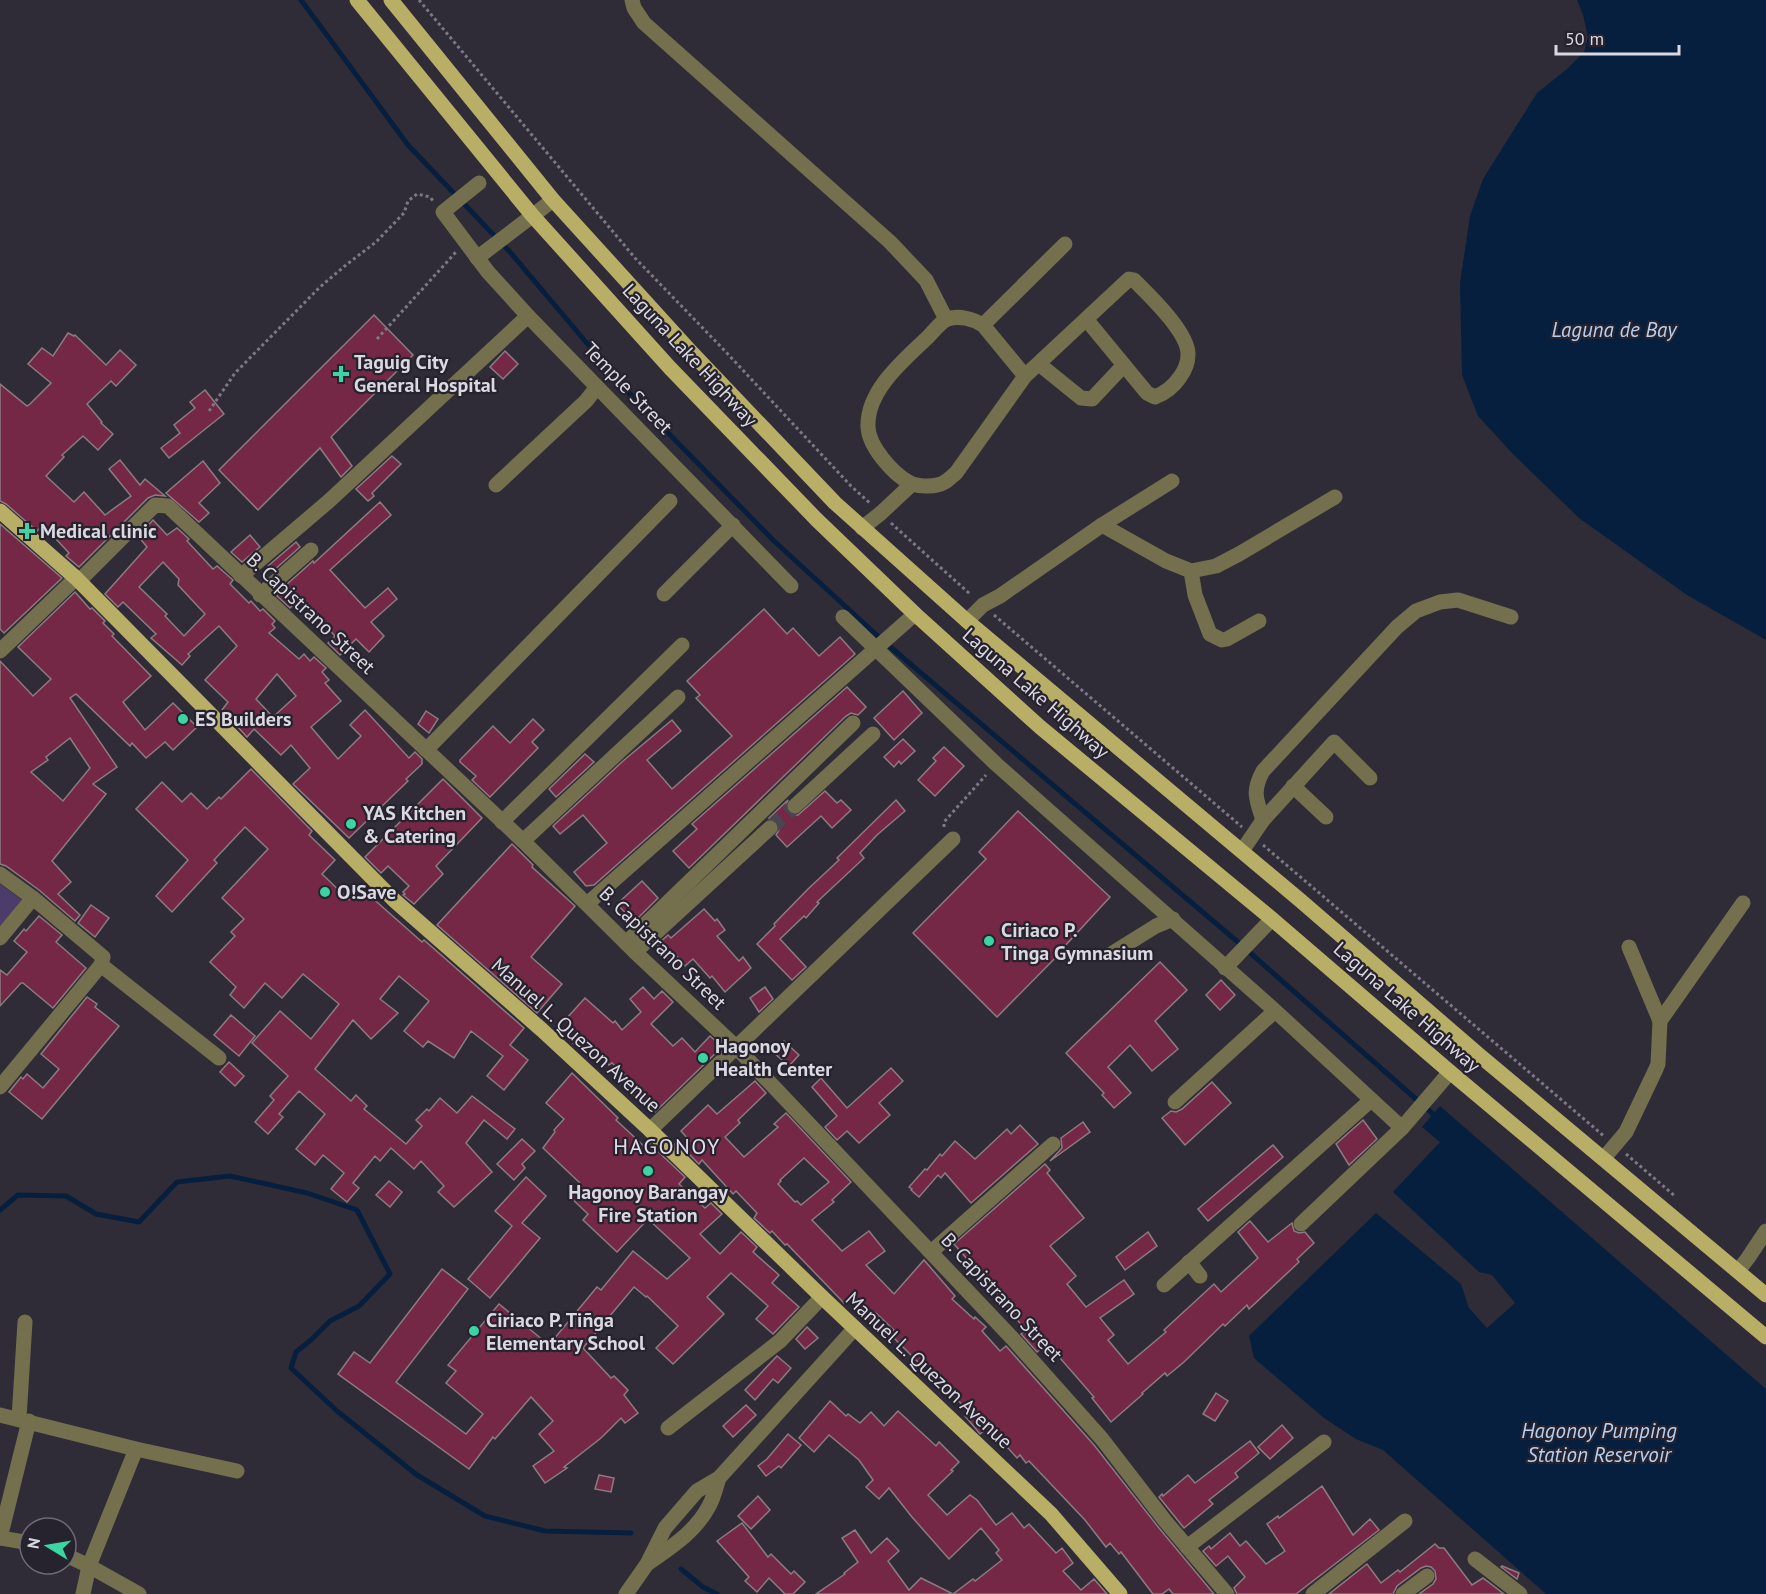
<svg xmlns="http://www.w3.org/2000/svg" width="1766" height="1594" viewBox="0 0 1766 1594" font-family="'PT Sans',sans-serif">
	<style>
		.green { fill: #4b3c69 }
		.water { fill: #061f3e }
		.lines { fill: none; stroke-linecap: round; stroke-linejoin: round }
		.stream { stroke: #061f3e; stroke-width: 5 }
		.building { fill: #742845; stroke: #8c7b80; stroke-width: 1.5; fill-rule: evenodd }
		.minor-tunnel { stroke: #494651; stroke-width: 15; stroke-dasharray: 15 8; stroke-linecap: butt }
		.path { stroke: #7c7983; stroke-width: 3; stroke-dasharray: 3 3; stroke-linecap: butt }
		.minor { stroke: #746f4d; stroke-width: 15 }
		.major { stroke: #b9ae66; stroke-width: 15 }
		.poi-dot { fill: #3dd4a3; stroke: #26222e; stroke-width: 2 }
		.labels { text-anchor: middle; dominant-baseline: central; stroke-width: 4.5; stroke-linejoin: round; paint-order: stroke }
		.street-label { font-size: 20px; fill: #dad8e0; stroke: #26222e }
		.poi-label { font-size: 20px; font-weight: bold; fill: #dad8e0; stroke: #26222e; text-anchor: start }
		.water-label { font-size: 21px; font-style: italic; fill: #b5d0f2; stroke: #26222e }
		.quarter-label { font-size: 22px; letter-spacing: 1.5px; fill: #e2deee; stroke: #26222e }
	</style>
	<rect width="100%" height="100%" fill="#2f2c38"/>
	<polygon class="green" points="0,884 22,900 0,928"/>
	<g class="water">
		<polygon points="1577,0 1766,0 1766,640 1687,595 1579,518 1513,454 1478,416 1462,375 1460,283 1470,216 1483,179 1537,93 1567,69 1584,52 1588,37 1583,15"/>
		<polygon points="1440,1106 1766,1389 1766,1594 1546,1594 1383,1450 1356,1439 1324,1418 1254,1358 1249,1336 1376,1213 1461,1284 1469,1308 1487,1328 1515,1303 1492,1275 1479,1272 1393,1192 1440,1142 1422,1127"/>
	</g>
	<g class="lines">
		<g class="stream">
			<polyline points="301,0 408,145 510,252 628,392 774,541 881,639 1239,943 1433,1114"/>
			<polyline points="0,1210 18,1195 66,1196 96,1214 139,1222 177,1182 230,1176 307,1193 357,1210 390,1274 359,1306 330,1321 311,1340 296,1352 291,1368 337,1411 417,1475 485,1516 545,1531 631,1533"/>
			<polyline points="681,1569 703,1587 717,1594"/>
		</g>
	</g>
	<g class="building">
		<polygon points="374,315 413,355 331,437 352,466 341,477 320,448 258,510 219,470"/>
		<polygon points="68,333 74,336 75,335 106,365 120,350 136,365 116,386 111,381 87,404 102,422 101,423 113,434 98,450 83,436 62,455 64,457 46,476 74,502 84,492 105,515 131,496 109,469 120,460 140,485 145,479 165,496 155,495 148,498 79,567 66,556 69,553 43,525 37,531 6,504 0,501 0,384 27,406 30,404 51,383 28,364 42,348 53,356"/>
		<polygon points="505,351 518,364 503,379 490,367"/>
		<polygon points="205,390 224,414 169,458 161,448 180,433 174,425 195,408 190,402"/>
		<polygon points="392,456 401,464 372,493 374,496 368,501 356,489"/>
		<polygon points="203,461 220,483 199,503 209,513 199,522 166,493"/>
		<polygon points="380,502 391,515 330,570 365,608 388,588 397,599 371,622 384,636 369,652 356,639 340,655 328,643 335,636 300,598 290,608 277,596 286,587 285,586 313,561 314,563"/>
		<path d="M153,520L167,535L177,528L189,539L187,541L213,569L217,566L233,580L230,584L249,603L251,601L260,611L263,609L275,621L272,624L275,628L269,633L299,659L304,654L310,661L314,657L326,668L322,672L329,680L325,683L341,701L311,727L338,759L361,736L350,725L365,710L409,758L415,752L422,759V764L406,779L408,781L349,838L293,784L310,768L291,745L281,755L254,729L247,737L237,726L239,725L222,710L228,702L205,680L237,646L219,626L188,654L190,656L182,665L151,638L156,634L123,602L118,607L105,594L147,547L138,536ZM163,562L179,579L178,585L205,614L184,636L165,616L167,614L139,587ZM277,674L296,696L273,717L256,699Z"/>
		<polygon points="0,524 62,578 4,633 0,629"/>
		<polygon points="250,535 260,547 242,562 231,552"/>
		<polygon points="296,542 300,547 273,571 268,566"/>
		<path d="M75,592L90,609L92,608L105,621L103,623L114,634L112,636L151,676L123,702L145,730L173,703L197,727L173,750L165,742L146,758L132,743L130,746L76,694L70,698L117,767L93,784L106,794L52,861L71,882L58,894L80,915L75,921L39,890L6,866L0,864V661L33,696L51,679L18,647ZM70,738L90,768L63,801L31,772L48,760L46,757Z"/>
		<polygon points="764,609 787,634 793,628 819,656 840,637 855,654 594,885 586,886 574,872 607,843 583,815 560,834 553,826 623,761 672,720 681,731 647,760 672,789 732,736 696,698 700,695 687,681"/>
		<polygon points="847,687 866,707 858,715 851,713 846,716 689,868 673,851 697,829 692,824"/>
		<polygon points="903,691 922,713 894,740 874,718"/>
		<polygon points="426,711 438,719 429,733 418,724"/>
		<polygon points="533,719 544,730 532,742 538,748 490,797 472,780 476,776 460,762 460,760 493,726 510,743"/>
		<polygon points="903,739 915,751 901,764 899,761 894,767 884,757"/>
		<polygon points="944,747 964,766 935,796 918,780 936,761 933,758"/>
		<polygon points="585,754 594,762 556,797 549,789"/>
		<polygon points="251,769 312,831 309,835 335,860 322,874 349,900 360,887 422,942 424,940 524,1028 510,1045 528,1060 504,1090 487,1076 503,1056 471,1031 454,1058 428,1041 423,1047 404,1031 429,1001 399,976 380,999 398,1013 371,1039 353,1020 315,1069 351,1101 356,1095 367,1106 364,1109 406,1144 422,1126 416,1120 427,1109 429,1111 440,1098 457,1113 472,1096 515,1129 507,1139 484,1120 466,1143 492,1172 454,1207 438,1192 444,1186 421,1161 414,1169 391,1148 380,1161 375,1156 353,1183 359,1188 347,1202 331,1189 344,1173 323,1155 315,1165 296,1149 325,1114 299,1091 279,1114 283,1117 268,1134 255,1122 274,1100 270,1096 288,1076 252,1043 280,1011 311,1039 339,1004 303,974 282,998 265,983 244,1008 230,995 236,987 210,962 235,936 231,932 244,919 222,898 268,849 245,827 214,860 217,863 172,912 156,896 188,860 136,809 162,782 182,802 191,793 207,809 219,797 221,799"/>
		<polygon points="443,779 482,818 436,866 443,874 414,904 403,895 405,894 403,892 409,886 388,866 381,873 365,857"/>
		<polygon points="825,791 837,803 841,800 851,810 832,828 821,816 787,847 776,835 779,830 778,822 773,819 769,818 788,800 785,808 788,812 792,815 798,815"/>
		<polygon points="896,800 905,811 877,835 860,853 864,858 817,902 819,903 806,918 804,916 780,939 806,967 792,980 757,944 775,926 774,924 808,889 839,860 837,858"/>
		<polygon points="1018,811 1110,897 1064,947 1065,948 997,1017 913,933 986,859 979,852"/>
		<polygon points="512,844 533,865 532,867 575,906 531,957 562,984 537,1013 437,925"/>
		<polygon points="642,881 658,898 634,922 617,904"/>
		<polygon points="91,905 109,918 95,937 78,923"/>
		<polygon points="704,909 715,921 717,919 725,930 717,936 739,961 743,957 751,968 725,992 712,976 710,978 693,959 685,966 675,954 669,960 657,945 668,935 671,938"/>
		<polygon points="39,916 62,935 56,942 86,968 53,1008 23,983 21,983 0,1006 0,970 7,975 27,952 14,941 24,929 26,931"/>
		<polygon points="1160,962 1187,990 1155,1021 1178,1049 1152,1071 1130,1045 1108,1067 1131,1093 1114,1108 1102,1095 1104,1093 1066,1053"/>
		<polygon points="1221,980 1235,995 1220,1010 1206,995"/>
		<polygon points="643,987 654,999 662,991 673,1002 651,1024 673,1046 682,1038 695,1052 710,1036 722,1047 655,1112 641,1097 638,1100 626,1087 632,1082 612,1063 609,1065 583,1037 576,1046 562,1033 570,1024 565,1020 585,998 613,1023 615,1021 622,1030 641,1012 630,999"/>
		<polygon points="765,987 773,999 759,1012 750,998"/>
		<polygon points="87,997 97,1004 95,1007 119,1026 42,1119 9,1092 21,1077 23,1079 27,1074 43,1088 59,1069 41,1054"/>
		<polygon points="231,1015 255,1036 239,1056 214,1035"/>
		<polygon points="784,1041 799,1055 789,1066 774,1053"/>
		<polygon points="229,1062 244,1076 235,1086 220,1072"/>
		<polygon points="891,1068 903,1081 879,1103 890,1115 859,1143 847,1131 837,1140 825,1127 837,1116 812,1087 821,1078 847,1108"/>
		<polygon points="572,1073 618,1118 616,1120 646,1148 650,1144 685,1177 679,1184 705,1208 711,1203 722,1214 700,1234 720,1254 741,1232 757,1247 753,1252 779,1275 772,1283 799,1307 773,1334 756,1319 768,1306 731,1273 707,1297 724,1314 673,1364 656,1348 678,1326 647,1296 646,1297 634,1287 583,1348 611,1378 614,1376 628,1390 624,1395 638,1413 625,1423 621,1418 601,1438 564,1467 567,1468 545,1483 533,1466 554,1451 539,1434 553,1421 531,1397 495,1439 493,1437 469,1469 338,1374 354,1352 370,1363 442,1269 468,1289 396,1382 466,1434 483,1414 446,1383 456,1371 448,1365 499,1304 549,1345 597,1287 601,1290 633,1251 667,1279 690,1258 648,1219 617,1252 583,1220 588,1214 569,1196 581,1184 543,1148 555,1132 554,1130 564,1119 546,1103"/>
		<path d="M755,1081L766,1093L738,1120L740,1123L725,1137L744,1157L778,1127L774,1124L786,1113L851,1182L832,1200L834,1202L812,1220L842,1251L869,1231L885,1251L866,1265L894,1294L924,1260L955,1296L952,1299L974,1319L975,1317L986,1327L982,1331L1000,1351L1006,1346L1094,1445L1159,1528L1214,1594H1173L1169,1589L1162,1594H1153L1121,1552L1119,1554L1110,1543L1106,1547L1085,1520L1029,1461L1026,1463L1020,1455L1017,1458L989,1427L980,1434L976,1429L965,1416L969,1412L953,1395L954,1394L924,1362L921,1365L890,1334L894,1330L876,1313L870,1319L849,1299L844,1303L787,1244L785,1245L772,1231L770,1233L754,1218L757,1213L736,1191L733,1194L702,1160L699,1164L683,1148L690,1141L681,1131L708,1105L717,1114ZM804,1158L829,1182L801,1205L797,1201L795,1202L778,1184L781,1181L780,1180Z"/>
		<polygon points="1212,1082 1231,1103 1185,1145 1162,1118 1171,1111 1176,1112 1182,1109"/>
		<polygon points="1363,1120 1377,1139 1349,1165 1336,1144"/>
		<polygon points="1083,1122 1090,1132 1050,1161 1062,1148 1061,1138"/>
		<polygon points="1020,1125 1038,1144 971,1203 945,1173 941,1178 938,1175 919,1197 911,1190 912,1189 909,1187 925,1169 927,1170 940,1154 942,1156 955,1141 975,1159 1007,1129 1011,1134"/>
		<polygon points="522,1139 535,1151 522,1164 525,1168 514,1180 497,1164"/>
		<polygon points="1273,1145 1283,1157 1208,1221 1198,1209"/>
		<polygon points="1045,1164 1050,1170 1047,1173 1084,1218 1050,1246 1076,1276 1067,1284 1086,1307 1124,1280 1134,1294 1100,1318 1114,1335 1108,1340 1128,1364 1166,1332 1164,1330 1214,1284 1221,1292 1258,1258 1238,1232 1250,1221 1268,1242 1292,1223 1294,1231 1299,1233 1305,1232 1314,1243 1297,1259 1299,1262 1249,1309 1247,1305 1225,1326 1223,1324 1184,1362 1167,1376 1165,1373 1142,1393 1143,1394 1111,1422 1092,1398 1094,1397 1047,1343 1037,1352 1021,1334 1026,1330 1011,1313 1013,1312 954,1244"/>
		<polygon points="526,1177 546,1196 522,1223 540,1238 490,1298 468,1279 512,1226 495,1211"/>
		<polygon points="389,1181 402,1192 390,1207 376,1195"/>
		<polygon points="1148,1232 1157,1246 1125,1270 1116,1257"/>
		<polygon points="807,1327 818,1338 805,1349 796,1339"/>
		<polygon points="777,1356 791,1368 778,1383 773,1379 755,1400 745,1390"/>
		<polygon points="1216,1393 1228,1401 1215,1421 1203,1414"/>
		<polygon points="830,1401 846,1416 848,1414 860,1423 871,1412 884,1426 898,1411 936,1446 939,1442 959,1462 951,1470 953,1471 928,1495 947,1515 970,1495 977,1500 996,1525 1012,1513 1024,1528 1029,1524 1056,1553 1062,1548 1073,1563 1063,1571 1081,1590 1094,1579 1107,1594 816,1594 845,1574 844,1573 858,1562 842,1538 855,1530 871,1553 887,1538 899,1551 888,1561 909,1590 921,1578 953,1594 973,1579 975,1581 1002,1560 996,1553 999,1550 981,1528 949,1559 912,1517 889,1488 879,1499 866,1487 873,1480 859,1460 829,1435 814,1452 799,1438"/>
		<polygon points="746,1405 756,1415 733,1437 723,1426"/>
		<polygon points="1282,1425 1293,1438 1270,1459 1258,1447"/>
		<polygon points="788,1434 801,1445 781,1468 779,1466 766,1476 758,1466 767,1459"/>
		<polygon points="1250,1441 1259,1453 1235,1473 1238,1477 1209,1500 1213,1504 1184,1528 1159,1497 1162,1494 1163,1496 1188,1475 1195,1483"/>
		<polygon points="599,1475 614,1478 611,1492 595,1489"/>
		<polygon points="1322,1486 1353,1535 1370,1519 1379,1530 1296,1594 1237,1594 1234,1588 1245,1577 1228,1556 1216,1566 1203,1551 1209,1546 1211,1549 1230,1533 1240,1546 1246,1541 1266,1564 1285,1551 1267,1524 1278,1516 1279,1518"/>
		<polygon points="758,1496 770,1510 751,1529 738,1516"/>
		<polygon points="742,1523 768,1557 771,1554 791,1574 794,1571 805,1582 793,1594 785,1594 769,1578 757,1592 745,1581 749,1577 717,1541"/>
		<polygon points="1435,1544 1439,1548 1444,1548 1472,1585 1483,1578 1504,1594 1419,1594 1433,1584 1436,1579 1435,1571 1431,1567 1426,1566 1421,1568 1397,1586 1393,1594 1329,1594 1367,1564 1381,1583 1398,1570 1400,1572"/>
		<polygon points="1502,1566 1519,1573 1517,1579 1501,1567"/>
	</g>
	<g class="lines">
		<polyline class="minor-tunnel" points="770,828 795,806"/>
		<g class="path">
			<polyline points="419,0 635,258 725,351 851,486 871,504"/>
			<polyline points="377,339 456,252"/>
			<polyline points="209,411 235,373 320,287 346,265 376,242 404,213 408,201 417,194 430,197 434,202"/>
			<polyline points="891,523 971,595"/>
			<polyline points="994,615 1242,827"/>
			<polyline points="944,827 944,822 986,775"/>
			<polyline points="1263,845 1605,1137"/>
			<polyline points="1626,1154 1676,1197"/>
		</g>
		<g class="minor">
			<polyline points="632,0 634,8 644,23 890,242 926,280 946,319"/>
			<polyline points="479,183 443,212 488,272 528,316 791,586"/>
			<polyline points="477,258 553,200"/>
			<polyline points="983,325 1065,244"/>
			<polyline points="1039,364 1081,398 1092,399 1124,365"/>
			<path d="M1025,376L983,325C973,319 959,315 948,319C941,321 933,332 928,337C904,360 867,390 868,426C868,446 893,474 910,483C916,486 930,487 937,485C945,484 950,478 956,473L1025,376L1129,279L1134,280C1150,296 1189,333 1188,355C1188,364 1185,370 1180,377C1174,386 1165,393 1155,397L1147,393L1086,319"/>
			<polyline points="496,485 586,401 597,387"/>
			<polyline points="1102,525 1166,561 1191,571 1216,566 1239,554 1335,497"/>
			<polyline points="862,528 881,513 912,484"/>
			<polyline points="1191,571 1195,595 1210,634 1222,640 1227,639 1259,621"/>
			<polyline points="241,576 329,501 528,316"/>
			<polyline points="664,594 733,525"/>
			<polyline points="260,595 311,550"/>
			<polyline points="843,617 996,764 1272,1008 1402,1128"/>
			<polyline points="967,621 983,605 1000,596 1102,525 1172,481"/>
			<polyline points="0,651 76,578 83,577 155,505 168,506 523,841 635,952 736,1047 1013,1339 1102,1439 1166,1522 1227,1594"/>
			<polyline points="426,750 670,501"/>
			<polyline points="1293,786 1326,817"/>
			<polyline points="795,806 873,734"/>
			<polyline points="1263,820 1334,742 1370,778"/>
			<polyline points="502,822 682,645"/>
			<polyline points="523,841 678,697"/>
			<path d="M1242,851L1263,820C1256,799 1252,791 1263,771L1397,627L1416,611L1440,602L1458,600L1511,617"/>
			<polyline points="0,874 33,898 103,957 101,965 0,1087"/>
			<polyline points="587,904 915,614"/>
			<polyline points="0,938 33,898"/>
			<polyline points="626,943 853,723"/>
			<polyline points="1629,947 1660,1021"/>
			<polyline points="635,952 770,828"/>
			<polyline points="1111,954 1156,926 1173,919"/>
			<polyline points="101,965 219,1058"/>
			<polyline points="1225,968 1272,919"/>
			<polyline points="1175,1102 1275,1011"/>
			<polyline points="650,1130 953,839"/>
			<polyline points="1604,1158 1626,1132 1656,1069 1658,1064 1660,1021 1743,903"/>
			<polyline points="1301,1224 1402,1128 1450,1072"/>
			<polyline points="931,1252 1053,1144"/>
			<polyline points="1189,1262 1200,1276"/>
			<polyline points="1738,1271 1748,1258 1766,1231"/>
			<polyline points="1164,1285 1371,1100"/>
			<polyline points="0,1415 136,1449 237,1471"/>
			<polyline points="19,1418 25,1322"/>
			<polyline points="668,1428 780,1341 822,1297"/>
			<polyline points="0,1538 29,1421"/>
			<polyline points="0,1538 30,1543"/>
			<polyline points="1187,1547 1324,1442"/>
			<polyline points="66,1555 89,1566 139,1594"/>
			<polyline points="1475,1559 1520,1594"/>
			<path d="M650,1562C673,1546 696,1531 709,1506C714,1497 716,1487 719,1478"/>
			<polyline points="83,1594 89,1566 136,1449"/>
			<polyline points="626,1594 647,1564 665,1528 697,1491 719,1478 855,1328"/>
			<polyline points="1313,1594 1405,1521"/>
			<polyline points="1403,1594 1427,1576"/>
		</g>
		<g class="major">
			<polyline points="357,0 532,215 670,368 817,520 915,614 1040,727 1272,919 1450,1072 1766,1337"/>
			<polyline points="391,0 553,200 692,353 835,503 967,621 1301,901 1479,1055 1766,1295"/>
			<polyline points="0,511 76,578 394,900 542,1030 650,1130 822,1297 1051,1514 1120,1594"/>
		</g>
	</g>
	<g class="poi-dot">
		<path d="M338 365h6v6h6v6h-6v6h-6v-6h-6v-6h6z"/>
		<path d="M24 522h6v6h6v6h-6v6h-6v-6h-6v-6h6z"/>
		<circle cx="183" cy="719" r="6"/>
		<circle cx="351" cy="824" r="6"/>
		<circle cx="325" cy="892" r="6"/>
		<circle cx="989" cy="941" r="6"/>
		<circle cx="703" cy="1058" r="6"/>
		<circle cx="648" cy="1171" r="6"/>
		<circle cx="474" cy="1331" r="6"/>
	</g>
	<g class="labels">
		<g class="street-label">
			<text transform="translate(690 355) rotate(47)">Laguna Lake Highway</text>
			<text transform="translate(628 388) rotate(46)">Temple Street</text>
			<text transform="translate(311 613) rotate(43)">B. Capistrano Street</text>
			<text transform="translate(1036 693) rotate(41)">Laguna Lake Highway</text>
			<text transform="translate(663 948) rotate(44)">B. Capistrano Street</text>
			<text transform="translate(1407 1007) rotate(41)">Laguna Lake Highway</text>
			<text transform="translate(576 1035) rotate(42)">Manuel L. Quezon Avenue</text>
			<text transform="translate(1002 1297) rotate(47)">B. Capistrano Street</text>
			<text transform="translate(929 1370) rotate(43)">Manuel L. Quezon Avenue</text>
		</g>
		<g class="poi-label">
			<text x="354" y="362">Taguig City<tspan x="354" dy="23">General Hospital</tspan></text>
			<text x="40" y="531">Medical clinic</text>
			<text x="195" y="719">ES Builders</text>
			<text x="363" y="813">YAS Kitchen<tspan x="363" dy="23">&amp; Catering</tspan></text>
			<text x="337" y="892">O!Save</text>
			<text x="1001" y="930">Ciriaco P.<tspan x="1001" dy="23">Tinga Gymnasium</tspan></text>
			<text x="715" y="1046">Hagonoy<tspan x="715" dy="23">Health Center</tspan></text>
			<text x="648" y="1192" text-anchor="middle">Hagonoy Barangay<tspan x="648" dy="23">Fire Station</tspan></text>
			<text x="486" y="1320">Ciriaco P. Tiñga<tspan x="486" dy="23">Elementary School</tspan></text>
		</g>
		<g class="water-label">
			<text x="1614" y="329">Laguna de Bay</text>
			<text x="1599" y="1430">Hagonoy Pumping<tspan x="1599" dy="24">Station Reservoir</tspan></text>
		</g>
		<g class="quarter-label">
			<text x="667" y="1146">HAGONOY</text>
		</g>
	</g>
	<g transform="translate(48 1546) rotate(281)"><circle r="28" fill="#26222e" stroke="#6e6b75" stroke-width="1.5"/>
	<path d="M0-4.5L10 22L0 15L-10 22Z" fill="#3dd4a3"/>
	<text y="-9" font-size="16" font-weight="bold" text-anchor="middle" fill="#dad8e0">N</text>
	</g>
	<path d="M1556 45v9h123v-9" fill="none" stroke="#dad8e0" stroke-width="3"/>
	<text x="1565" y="45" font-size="18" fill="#dad8e0" stroke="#26222e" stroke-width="4.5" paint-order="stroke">50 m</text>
</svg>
